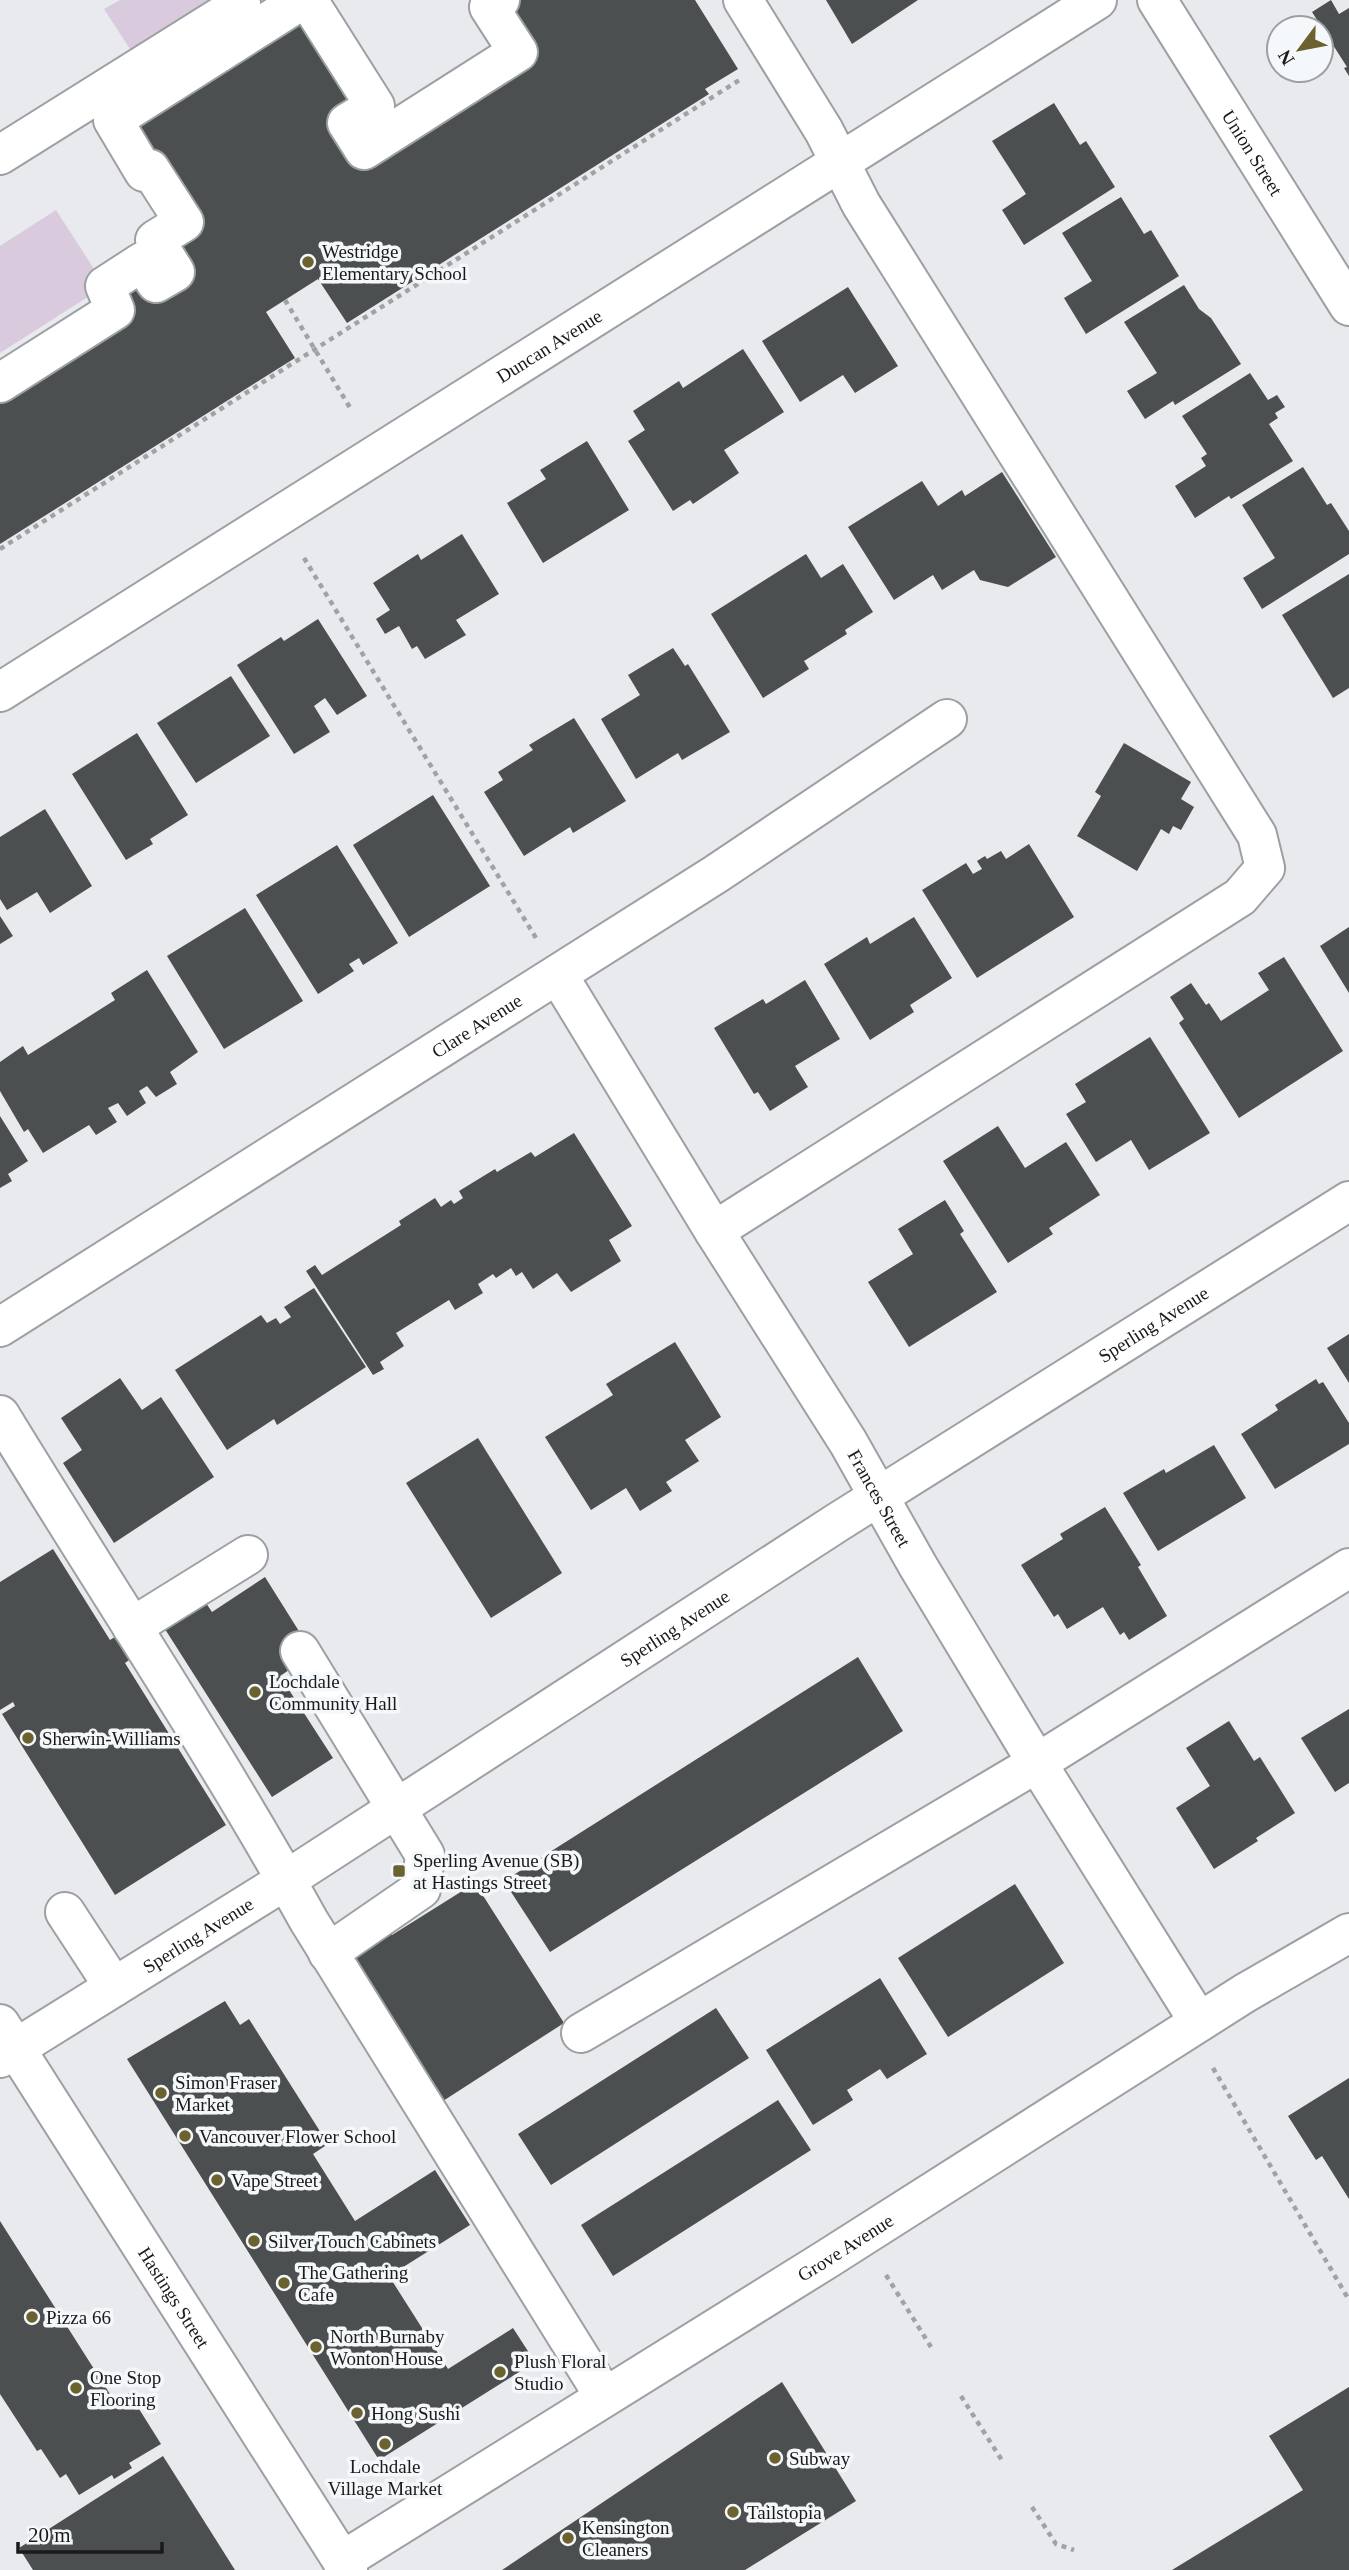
<svg xmlns="http://www.w3.org/2000/svg" width="1349" height="2570" viewBox="0 0 1349 2570" font-family="'Times New Roman',serif">
	<style>
		.green { fill: #dacadd }
		.building { fill: #4b4f50 }
		.lines { fill: none; stroke-linecap: round; stroke-linejoin: round }
		.minor-casing { stroke: #9da0a3; stroke-width: 42 }
		.major-casing { stroke: #9da0a3; stroke-width: 42 }
		.path { stroke: #a0a2a5; stroke-width: 4.5; stroke-dasharray: 5 5; stroke-linecap: butt }
		.minor { stroke: #fff; stroke-width: 38 }
		.major { stroke: #fff; stroke-width: 38 }
		.poi-dot { fill: #6b622f; stroke: #f5f8fb; stroke-width: 2.5 }
		.labels { text-anchor: middle; dominant-baseline: central; stroke-width: 7; stroke-linejoin: round; paint-order: stroke }
		.street-label { font-size: 19px; fill: #191a1b; stroke: #f5f8fb }
		.poi-label { font-size: 19px; fill: #191a1b; stroke: #f5f8fb; text-anchor: start }
	</style>
	<rect width="100%" height="100%" fill="#e8eaee"/>
	<g class="green">
		<polygon points="120,0 239,0 141,66 104,9"/>
		<polygon points="56,210 105,286 0,353 0,246"/>
	</g>
	<g class="building">
		<polygon points="302,0 339,49 364,150 518,52 500,0 695,0 738,69 705,89 709,94 347,323 318,279 266,312 295,358 0,544 0,383 184,222 113,120"/>
		<polygon points="826,0 918,0 852,44"/>
		<polygon points="1331,0 1339,14 1349,8 1349,76 1344,68 1347,67 1312,12"/>
		<polygon points="1054,103 1080,145 1086,141 1115,187 1024,245 1002,210 1026,194 992,141"/>
		<polygon points="1121,197 1144,234 1151,230 1179,276 1086,334 1064,298 1092,281 1062,233"/>
		<polygon points="1184,285 1199,309 1211,318 1241,364 1175,405 1173,401 1145,419 1127,391 1157,373 1124,322"/>
		<polygon points="848,287 898,366 855,393 843,375 800,402 762,341"/>
		<polygon points="743,349 784,412 724,450 739,473 693,504 690,500 673,511 628,441 645,430 633,411 679,381 683,388"/>
		<polygon points="1250,373 1268,400 1277,395 1285,407 1275,413 1278,418 1269,424 1293,461 1231,499 1229,496 1195,518 1175,486 1206,466 1201,458 1207,454 1182,416"/>
		<polygon points="587,441 629,510 543,563 507,503 546,479 540,470"/>
		<polygon points="1303,467 1327,505 1331,503 1349,531 1349,554 1262,609 1243,578 1275,558 1242,505"/>
		<polygon points="1002,472 1056,557 1008,587 980,580 974,570 942,590 933,575 894,600 848,527 922,481 938,506 962,490 965,496"/>
		<polygon points="462,534 499,594 456,620 466,635 425,659 417,646 412,649 399,626 385,634 376,619 390,610 373,583 418,554 421,560"/>
		<polygon points="806,554 821,578 843,564 873,612 845,630 847,634 804,661 809,669 763,698 711,614"/>
		<polygon points="1349,574 1349,688 1333,698 1282,615"/>
		<polygon points="318,619 367,696 337,715 325,698 314,706 330,732 294,754 237,665 281,637 284,641"/>
		<polygon points="673,648 685,666 688,664 730,732 682,760 678,753 636,779 601,719 640,695 628,675"/>
		<polygon points="231,676 270,736 196,783 157,723"/>
		<polygon points="574,718 626,801 573,833 570,827 524,856 484,792 503,780 498,772 533,750 529,745"/>
		<polygon points="137,733 188,815 150,839 153,844 126,860 72,774"/>
		<polygon points="1124,743 1191,782 1181,799 1194,807 1181,830 1173,826 1169,834 1161,829 1137,871 1077,836 1101,796 1095,792"/>
		<polygon points="433,795 490,886 409,937 353,845"/>
		<polygon points="45,809 92,886 50,913 37,892 7,910 0,899 0,837"/>
		<polygon points="1029,844 1074,917 977,978 922,890 966,863 973,874 982,869 977,861 985,856 987,859 1001,851 1006,859"/>
		<polygon points="337,845 398,943 363,965 359,958 349,964 354,971 318,994 256,895"/>
		<polygon points="245,908 303,1001 224,1049 167,956"/>
		<polygon points="0,916 13,936 0,944"/>
		<polygon points="914,917 952,978 910,1005 914,1012 870,1040 824,964 867,937 870,944"/>
		<polygon points="1349,927 1349,993 1320,946"/>
		<polygon points="1284,957 1343,1051 1239,1118 1179,1023 1184,1019 1170,997 1191,983 1206,1005 1209,1003 1221,1021 1269,990 1258,973"/>
		<polygon points="147,970 198,1052 170,1072 177,1084 156,1097 147,1086 139,1091 146,1103 127,1116 118,1103 108,1108 117,1122 96,1135 89,1125 43,1153 28,1129 24,1132 0,1091 0,1062 23,1046 28,1055 115,1000 111,993"/>
		<polygon points="805,980 840,1039 795,1066 808,1087 770,1111 758,1092 754,1094 714,1028 763,999 766,1004"/>
		<polygon points="1150,1037 1210,1133 1149,1170 1131,1140 1096,1162 1066,1114 1086,1102 1075,1084"/>
		<polygon points="0,1116 28,1161 8,1174 12,1181 0,1188"/>
		<polygon points="998,1126 1025,1168 1066,1142 1100,1195 1049,1228 1053,1234 1008,1263 943,1161"/>
		<polygon points="574,1133 632,1226 609,1240 621,1261 571,1292 557,1273 533,1289 522,1272 516,1276 511,1268 496,1278 493,1274 478,1284 483,1293 455,1310 449,1300 396,1333 404,1346 380,1362 384,1369 373,1375 306,1271 315,1265 322,1275 401,1225 399,1221 435,1198 441,1207 451,1200 454,1204 463,1198 459,1191 495,1169 497,1172 531,1152 535,1157"/>
		<polygon points="945,1200 964,1231 960,1234 997,1292 909,1347 868,1282 913,1254 898,1229"/>
		<polygon points="314,1288 366,1367 277,1425 274,1419 227,1450 175,1370 261,1315 267,1323 276,1318 280,1324 291,1317 284,1307"/>
		<polygon points="1349,1334 1349,1383 1327,1348"/>
		<polygon points="675,1342 721,1417 685,1440 699,1461 666,1482 672,1491 640,1511 626,1488 591,1510 545,1437 613,1395 606,1384"/>
		<polygon points="120,1378 142,1410 161,1397 214,1477 114,1543 63,1463 82,1450 61,1418"/>
		<polygon points="1316,1379 1319,1384 1323,1382 1349,1423 1349,1444 1275,1489 1241,1434 1278,1410 1275,1405"/>
		<polygon points="478,1438 562,1573 491,1618 406,1483"/>
		<polygon points="1214,1445 1246,1498 1158,1551 1123,1493 1164,1469 1166,1473"/>
		<polygon points="1105,1507 1141,1565 1138,1567 1167,1616 1129,1640 1124,1632 1120,1635 1103,1607 1067,1629 1058,1614 1054,1617 1021,1565 1063,1539 1060,1534"/>
		<polygon points="53,1549 110,1640 121,1633 135,1656 125,1663 226,1825 115,1895 2,1714 15,1706 13,1702 0,1710 0,1582"/>
		<polygon points="265,1577 302,1636 295,1666 280,1676 333,1758 272,1797 163,1626 204,1600 212,1612"/>
		<polygon points="858,1657 903,1731 550,1952 504,1881"/>
		<polygon points="1349,1709 1349,1783 1335,1792 1301,1738"/>
		<polygon points="1229,1721 1254,1761 1260,1757 1295,1813 1256,1838 1258,1841 1214,1869 1176,1808 1210,1786 1186,1748"/>
		<polygon points="475,1883 564,2023 443,2101 353,1960 359,1956 353,1947 385,1926 392,1935"/>
		<polygon points="1015,1884 1064,1963 948,2037 898,1958"/>
		<polygon points="880,1978 927,2054 887,2079 880,2069 847,2090 853,2100 813,2125 766,2050"/>
		<polygon points="225,2001 240,2025 249,2019 328,2144 313,2154 355,2221 435,2170 470,2225 389,2276 448,2369 513,2328 535,2362 379,2460 127,2059"/>
		<polygon points="716,2008 749,2058 551,2185 518,2134"/>
		<polygon points="1349,2078 1349,2199 1322,2156 1316,2160 1288,2116"/>
		<polygon points="778,2100 811,2150 613,2276 581,2225"/>
		<polygon points="0,2221 115,2402 129,2393 161,2444 129,2463 132,2468 114,2479 112,2475 79,2495 66,2474 60,2478 41,2449 37,2451 0,2394"/>
		<polygon points="782,2382 856,2501 745,2570 502,2570"/>
		<polygon points="1349,2387 1349,2570 1172,2570 1303,2490 1269,2436"/>
		<polygon points="163,2456 235,2570 33,2570 19,2548"/>
	</g>
	<g class="lines">
		<g class="minor-casing">
			<g id="minor">
				<polyline points="308,0 375,106 347,123 364,150 518,52 489,7 500,0"/>
				<path id="s1" d="M1157,0L1349,306"/>
				<polyline points="0,155 241,4 239,0"/>
				<polyline points="0,383 115,310 105,286 142,262 156,283 175,272 155,240 184,222 150,169 144,172 113,120 302,0"/>
				<path id="s2" d="M0,692L1097,0"/>
				<path id="s3" d="M558,975L714,1231L848,1442L918,1566L1037,1763L1199,2022"/>
				<polyline points="714,1231 1240,897 1265,868 1257,835 861,204 824,131 743,0"/>
				<path id="s4" d="M0,1327L716,874L947,719"/>
				<path d="M0,1415C103,1584 213,1748 309,1921L604,2396"/>
				<polyline points="132,1627 248,1555"/>
				<polyline points="300,1651 425,1855 421,1889 328,1953"/>
				<polyline points="65,1912 114,1987"/>
				<polyline points="581,2033 1037,1763 1349,1568"/>
				<path id="s5" d="M0,2058L286,1880L838,1522L1349,1201"/>
				<path id="s6" d="M342,2561L827,2259L1245,1993L1349,1933"/>
			</g>
		</g>
		<g class="major-casing">
			<g id="major">
				<path id="s7" d="M0,2024L348,2570"/>
			</g>
		</g>
		<g class="path">
			<polyline points="285,300 352,411"/>
			<polyline points="0,549 741,79"/>
			<polyline points="304,558 536,938"/>
			<polyline points="1213,2068 1349,2300"/>
			<polyline points="886,2275 931,2347"/>
			<polyline points="961,2396 1003,2462"/>
			<polyline points="1032,2507 1056,2544 1074,2550"/>
		</g>
		<use href="#minor" class="minor"/>
		<use href="#major" class="major"/>
	</g>
	<g class="poi-dot">
		<circle cx="308" cy="262" r="7"/>
		<circle cx="255" cy="1692" r="7"/>
		<circle cx="28" cy="1738" r="7"/>
		<rect x="392" y="1864" width="14" height="14" rx="3.5"/>
		<circle cx="161" cy="2093" r="7"/>
		<circle cx="185" cy="2136" r="7"/>
		<circle cx="217" cy="2180" r="7"/>
		<circle cx="254" cy="2241" r="7"/>
		<circle cx="284" cy="2283" r="7"/>
		<circle cx="32" cy="2317" r="7"/>
		<circle cx="316" cy="2347" r="7"/>
		<circle cx="500" cy="2372" r="7"/>
		<circle cx="76" cy="2388" r="7"/>
		<circle cx="357" cy="2413" r="7"/>
		<circle cx="385" cy="2444" r="7"/>
		<circle cx="775" cy="2458" r="7"/>
		<circle cx="733" cy="2512" r="7"/>
		<circle cx="568" cy="2538" r="7"/>
	</g>
	<g class="labels">
		<g class="street-label">
			<text stroke="none"><textPath href="#s1" startOffset="180">Union Street</textPath></text>
			<text stroke="none"><textPath href="#s2" startOffset="649">Duncan Avenue</textPath></text>
			<text stroke="none"><textPath href="#s4" startOffset="564">Clare Avenue</textPath></text>
			<text stroke="none"><textPath href="#s5" startOffset="1367">Sperling Avenue</textPath></text>
			<text stroke="none"><textPath href="#s3" startOffset="614">Frances Street</textPath></text>
			<text stroke="none"><textPath href="#s5" startOffset="800">Sperling Avenue</textPath></text>
			<text stroke="none"><textPath href="#s5" startOffset="233">Sperling Avenue</textPath></text>
			<text stroke="none"><textPath href="#s6" startOffset="593">Grove Avenue</textPath></text>
			<text stroke="none"><textPath href="#s7" startOffset="324">Hastings Street</textPath></text>
		</g>
		<g class="poi-label">
			<text x="322" y="251">Westridge<tspan x="322" dy="22">Elementary School</tspan></text>
			<text x="269" y="1681">Lochdale<tspan x="269" dy="22">Community Hall</tspan></text>
			<text x="42" y="1738">Sherwin-Williams</text>
			<text x="413" y="1860">Sperling Avenue (SB)<tspan x="413" dy="22">at Hastings Street</tspan></text>
			<text x="175" y="2082">Simon Fraser<tspan x="175" dy="22">Market</tspan></text>
			<text x="199" y="2136">Vancouver Flower School</text>
			<text x="231" y="2180">Vape Street</text>
			<text x="268" y="2241">Silver Touch Cabinets</text>
			<text x="298" y="2272">The Gathering<tspan x="298" dy="22">Cafe</tspan></text>
			<text x="46" y="2317">Pizza 66</text>
			<text x="330" y="2336">North Burnaby<tspan x="330" dy="22">Wonton House</tspan></text>
			<text x="514" y="2361">Plush Floral<tspan x="514" dy="22">Studio</tspan></text>
			<text x="90" y="2377">One Stop<tspan x="90" dy="22">Flooring</tspan></text>
			<text x="371" y="2413">Hong Sushi</text>
			<text x="789" y="2458">Subway</text>
			<text x="385" y="2466" text-anchor="middle">Lochdale<tspan x="385" dy="22">Village Market</tspan></text>
			<text x="747" y="2512">Tailstopia</text>
			<text x="582" y="2527">Kensington<tspan x="582" dy="22">Cleaners</tspan></text>
		</g>
	</g>
	<g transform="translate(1300 49) rotate(238)"><circle r="33" fill="#f5f8fb" stroke="#9d9fa1" stroke-width="2"/>
	<path d="M0-5L12 26L0 18L-12 26Z" fill="#6b622f"/>
	<text y="-10" font-size="19" font-weight="bold" text-anchor="middle" fill="#191a1b">N</text>
	</g>
	<path d="M18 2542v10h144v-10" fill="none" stroke="#191a1b" stroke-width="3.5"/>
	<text x="28" y="2542" font-size="21" fill="#191a1b" stroke="#f5f8fb" stroke-width="5" paint-order="stroke">20 m</text>
</svg>
